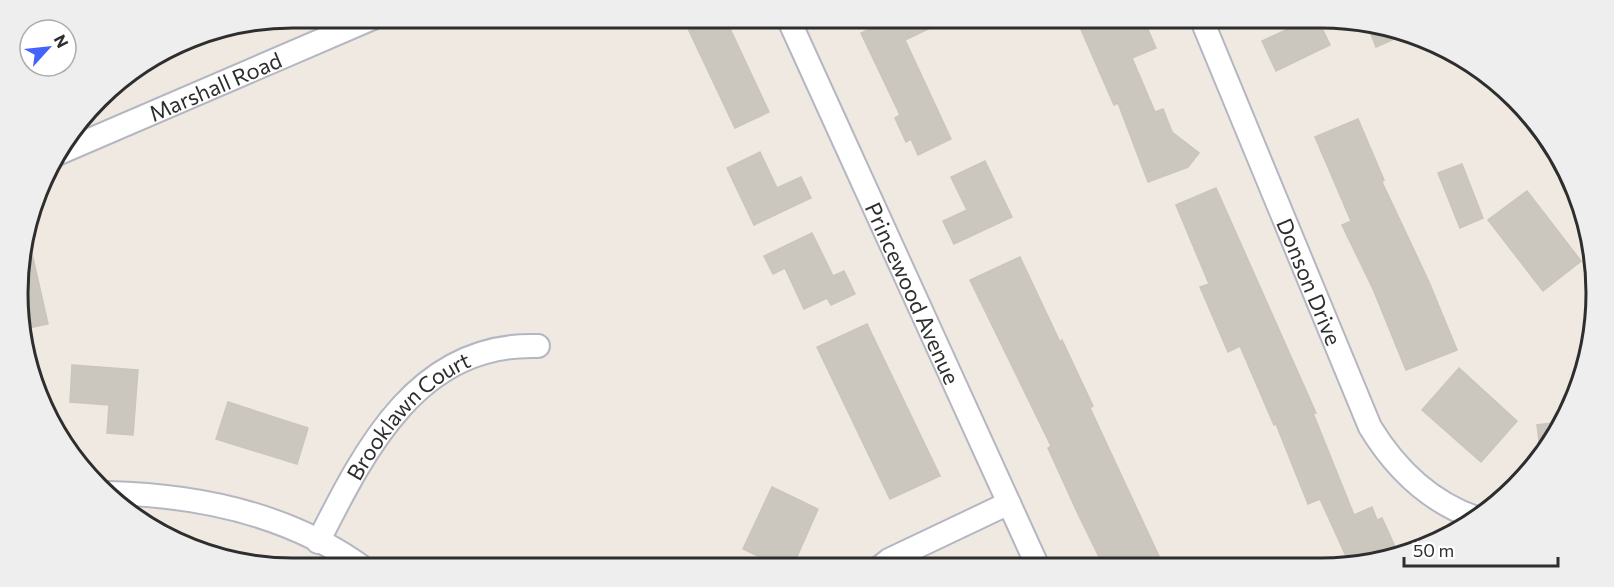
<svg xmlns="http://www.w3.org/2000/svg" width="1614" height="587" viewBox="0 0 1614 587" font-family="Commissioner,sans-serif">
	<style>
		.building { fill: #cbc7bf; stroke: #cbc5ba; stroke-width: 1.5 }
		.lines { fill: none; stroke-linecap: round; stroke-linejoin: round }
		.minor-casing { stroke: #b4b7c1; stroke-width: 26 }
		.minor { stroke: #fff; stroke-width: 22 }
		.labels { text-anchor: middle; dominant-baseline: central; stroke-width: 4.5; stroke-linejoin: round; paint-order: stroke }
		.street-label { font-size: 22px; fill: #2e2e2e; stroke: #fff }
		.rim { fill: none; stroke: #2e2e2e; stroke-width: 3 }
	</style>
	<rect width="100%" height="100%" fill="#efe9e1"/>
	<g class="building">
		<polygon points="683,18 725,18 769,112 735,128"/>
		<polygon points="881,18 951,18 905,40 951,139 918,155 911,139 906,142 895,118 900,115 861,33 883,23"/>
		<polygon points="1076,18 1143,18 1156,48 1132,58 1155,112 1163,109 1172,132 1199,153 1188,167 1148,182 1118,103 1114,105"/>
		<polygon points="1312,18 1317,18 1330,45 1276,71 1262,41"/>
		<polygon points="1367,24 1392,27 1406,34 1376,47"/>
		<polygon points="1358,119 1384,180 1382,182 1429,282 1457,350 1406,370 1373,289 1342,225 1351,221 1315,137"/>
		<polygon points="760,152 777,188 801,177 811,198 754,225 727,168"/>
		<polygon points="985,161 1012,217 954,244 943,221 967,210 951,177"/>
		<polygon points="1462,164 1483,218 1460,228 1438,173"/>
		<polygon points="1216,188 1316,413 1313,413 1354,515 1372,507 1377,520 1382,518 1396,549 1390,552 1392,556 1351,567 1320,499 1308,504 1276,424 1274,425 1240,346 1228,352 1200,287 1209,284 1176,205"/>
		<polygon points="1527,191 1581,261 1543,291 1488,220"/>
		<polygon points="812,233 833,276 844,271 855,294 831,305 827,298 804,309 785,268 773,274 764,256"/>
		<polygon points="28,236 48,324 23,329 20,257"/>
		<polygon points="1020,257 1060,342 1062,340 1093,406 1090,408 1164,567 1104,567 1078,514 1048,448 1051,446 970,280"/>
		<polygon points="867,324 940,476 890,499 817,347"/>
		<polygon points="72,365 138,370 133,435 107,433 109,405 70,402"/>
		<polygon points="1459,368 1517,421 1481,462 1422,410"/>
		<polygon points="228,402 308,428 297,464 216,439"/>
		<polygon points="1561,422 1550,446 1541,457 1537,425"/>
		<polygon points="772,487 818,509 792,568 783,568 743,549"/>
	</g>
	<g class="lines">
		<g class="minor-casing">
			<g id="minor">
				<path id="s1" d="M788,18L1038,567"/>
				<path id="s2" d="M1201,18L1370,427C1395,468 1430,502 1476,518"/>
				<path id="s3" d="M57,154L373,18"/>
				<path d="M108,493C198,495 290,514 365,569"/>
				<path id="s4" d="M318,542C365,449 418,342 538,346"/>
				<polyline points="879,568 889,560 1009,503"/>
			</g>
		</g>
		<use href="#minor" class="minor"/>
	</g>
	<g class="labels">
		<g class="street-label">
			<text stroke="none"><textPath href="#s3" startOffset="172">Marshall Road</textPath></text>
			<text stroke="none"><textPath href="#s2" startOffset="285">Donson Drive</textPath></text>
			<text stroke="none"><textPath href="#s1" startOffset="302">Princewood Avenue</textPath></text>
			<text stroke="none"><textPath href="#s4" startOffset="158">Brooklawn Court</textPath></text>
		</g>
	</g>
	<path d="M0 0H1614V587H0ZM293 28H1321A265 265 0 0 1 1586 293V293A265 265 0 0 1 1321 558H293A265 265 0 0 1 28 293V293A265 265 0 0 1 293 28Z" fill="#eee" fill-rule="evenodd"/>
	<path class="rim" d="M293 28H1321A265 265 0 0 1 1586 293V293A265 265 0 0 1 1321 558H293A265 265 0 0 1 28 293V293A265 265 0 0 1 293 28Z"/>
	<g transform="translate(48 48) rotate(63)"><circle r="28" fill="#ffffff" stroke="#ababab" stroke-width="1.5"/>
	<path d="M0-4.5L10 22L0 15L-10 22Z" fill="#4264fb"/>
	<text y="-9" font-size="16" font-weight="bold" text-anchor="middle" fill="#2e2e2e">N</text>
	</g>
	<path d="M1404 557v9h154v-9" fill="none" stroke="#2e2e2e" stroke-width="3"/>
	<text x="1413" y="557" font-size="18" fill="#2e2e2e" stroke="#ffffff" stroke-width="4.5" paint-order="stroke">50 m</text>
</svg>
